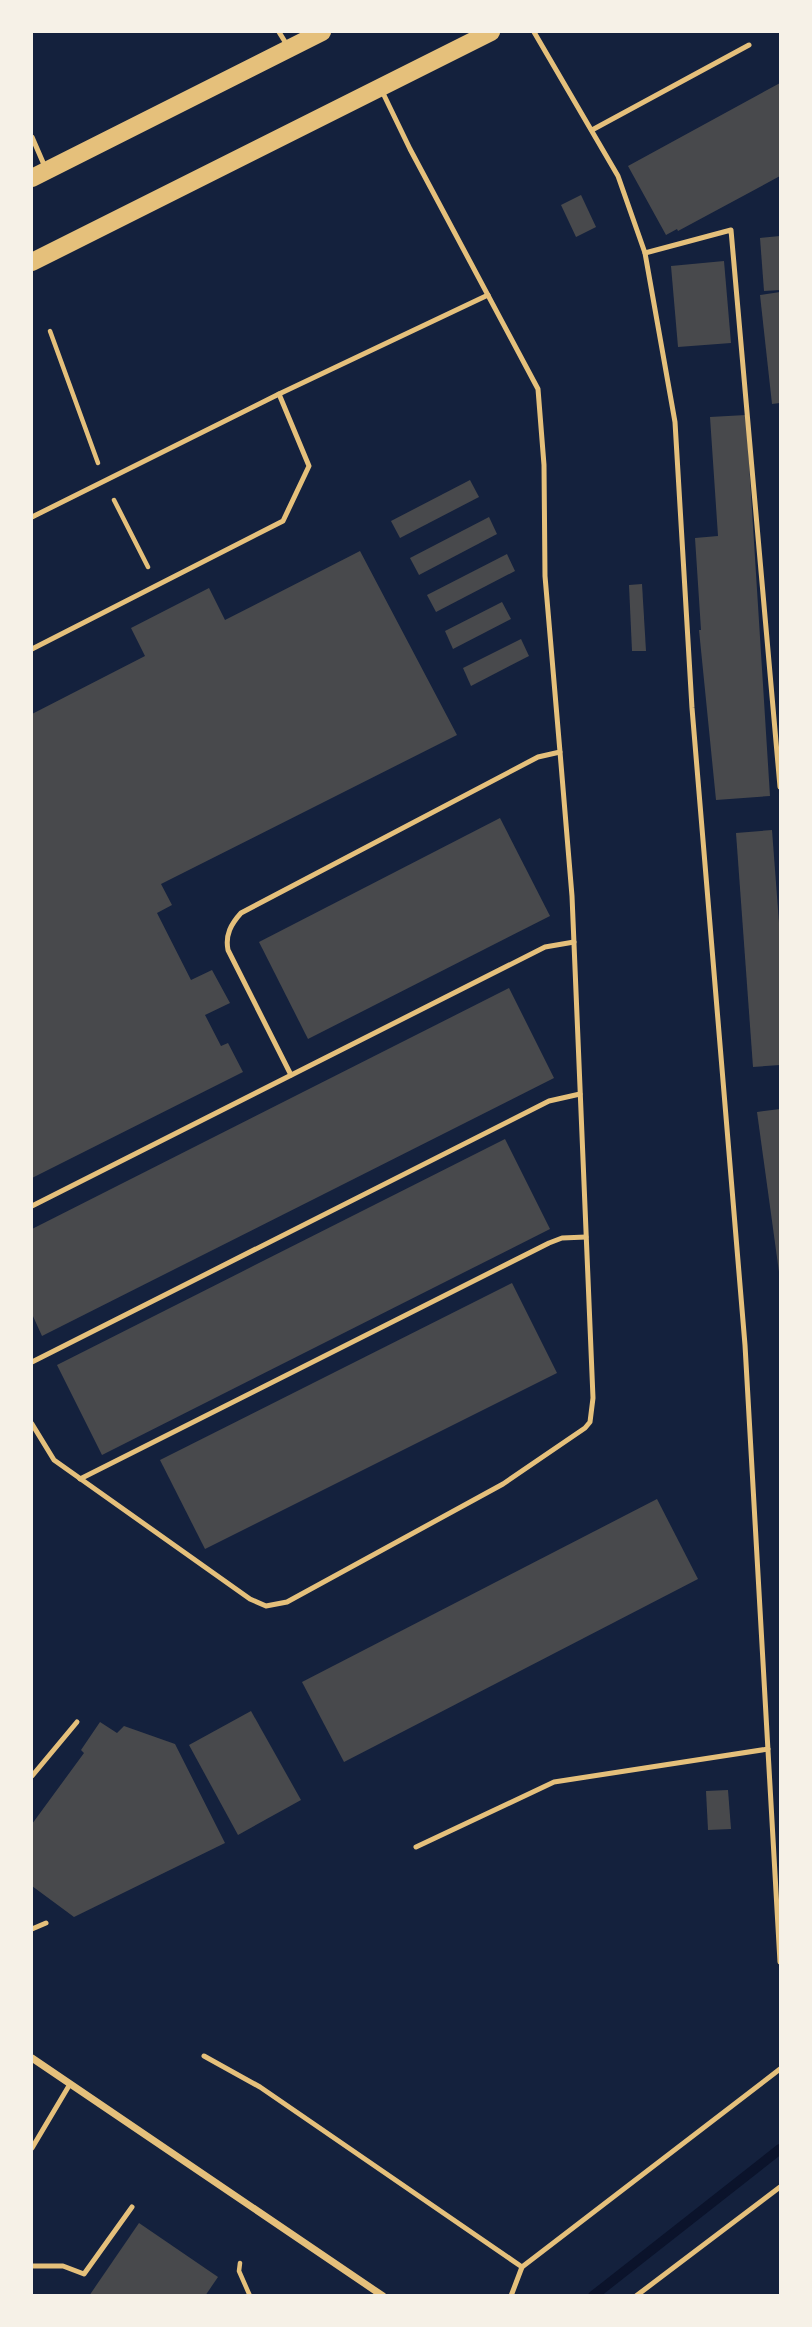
<svg xmlns="http://www.w3.org/2000/svg" width="812" height="2327" viewBox="0 0 812 2327" font-family="'Source Sans 3',sans-serif">
	<style>
		.lines { fill: none; stroke-linecap: round; stroke-linejoin: round }
		.stream { stroke: #0b132b; stroke-width: 10 }
		.building { fill: #48494c }
		.path { stroke: #e5c07b; stroke-width: 4.5 }
		.service { stroke: #e5c07b; stroke-width: 5 }
		.minor { stroke: #e5c07b; stroke-width: 7 }
		.primary { stroke: #e5c07b; stroke-width: 18 }
	</style>
	<rect width="100%" height="100%" fill="#14213d"/>
	<g class="lines">
		<polyline class="stream" points="593,2296 780,2149"/>
	</g>
	<g class="building">
		<polygon points="780,83 780,176 678,231 677,229 666,235 628,166"/>
		<polygon points="581,195 596,227 576,237 561,205"/>
		<polygon points="780,236 780,290 764,291 760,238"/>
		<polygon points="724,261 731,343 678,347 671,266"/>
		<polygon points="780,292 780,403 772,404 760,295"/>
		<polygon points="746,415 770,796 716,800 699,630 701,630 695,538 718,536 710,417"/>
		<polygon points="470,480 479,497 400,538 391,521"/>
		<polygon points="489,517 497,534 419,575 410,558"/>
		<polygon points="360,551 457,735 161,884 172,905 157,913 191,980 212,970 230,1003 205,1015 221,1046 228,1043 243,1072 32,1178 32,714 145,656 131,628 209,588 225,620"/>
		<polygon points="507,554 515,571 436,612 427,595"/>
		<polygon points="642,584 646,651 632,651 629,585"/>
		<polygon points="502,602 511,619 453,649 445,631"/>
		<polygon points="521,639 529,656 471,686 463,668"/>
		<polygon points="500,818 550,916 308,1039 259,942"/>
		<polygon points="772,830 780,936 780,1065 753,1067 736,833"/>
		<polygon points="509,988 554,1078 42,1336 32,1314 32,1229"/>
		<polygon points="780,1109 780,1271 779,1272 757,1112"/>
		<polygon points="505,1139 550,1229 102,1455 57,1365"/>
		<polygon points="512,1283 557,1373 205,1549 160,1460"/>
		<polygon points="657,1499 698,1579 344,1762 302,1682"/>
		<polygon points="251,1711 301,1800 238,1835 189,1745"/>
		<polygon points="100,1722 117,1733 124,1726 175,1744 225,1843 74,1917 32,1886 32,1824 84,1753 81,1750"/>
		<polygon points="728,1790 731,1829 708,1830 706,1791"/>
		<polygon points="139,2223 218,2277 205,2296 89,2296"/>
	</g>
	<g class="lines">
		<g class="path">
			<polyline points="50,331 98,463"/>
			<polyline points="114,500 148,567"/>
			<polyline points="240,2263 239,2271 250,2296"/>
		</g>
		<g class="service">
			<polyline points="279,32 287,45"/>
			<polyline points="534,32 618,176 645,253 731,230 780,787"/>
			<polyline points="592,130 749,45"/>
			<polyline points="32,137 45,167"/>
			<polyline points="645,253 675,422 692,708 745,1345 780,1962"/>
			<polyline points="279,394 488,295"/>
			<polyline points="32,517 279,394 309,466 283,521 32,649"/>
			<path d="M291,1075L228,950C225,935 231,924 241,913L538,757L560,752L545,576L544,465L538,389L410,149L381,89"/>
			<polyline points="32,1206 545,947 574,942"/>
			<polyline points="32,1362 549,1101 580,1094"/>
			<polyline points="32,1424 54,1460 250,1599 266,1606 287,1602 503,1484 585,1428 590,1422 593,1398 572,896 560,752"/>
			<polyline points="80,1479 549,1243 562,1238 586,1237"/>
			<polyline points="32,1776 77,1722"/>
			<polyline points="416,1847 554,1782 768,1749"/>
			<polyline points="32,1929 46,1923"/>
			<polyline points="204,2056 260,2087 522,2267"/>
			<polyline points="32,2148 70,2084"/>
			<polyline points="32,2266 63,2266 84,2274 132,2207"/>
			<polyline points="511,2296 522,2267 780,2069"/>
			<polyline points="636,2296 780,2187"/>
		</g>
		<polyline class="minor" points="32,2058 383,2296"/>
		<g class="primary">
			<polyline points="32,178 322,32"/>
			<polyline points="32,262 491,32"/>
		</g>
	</g>
	<rect width="812" height="2327" fill="none" stroke="#f6f1e7" stroke-width="66"/>
</svg>
